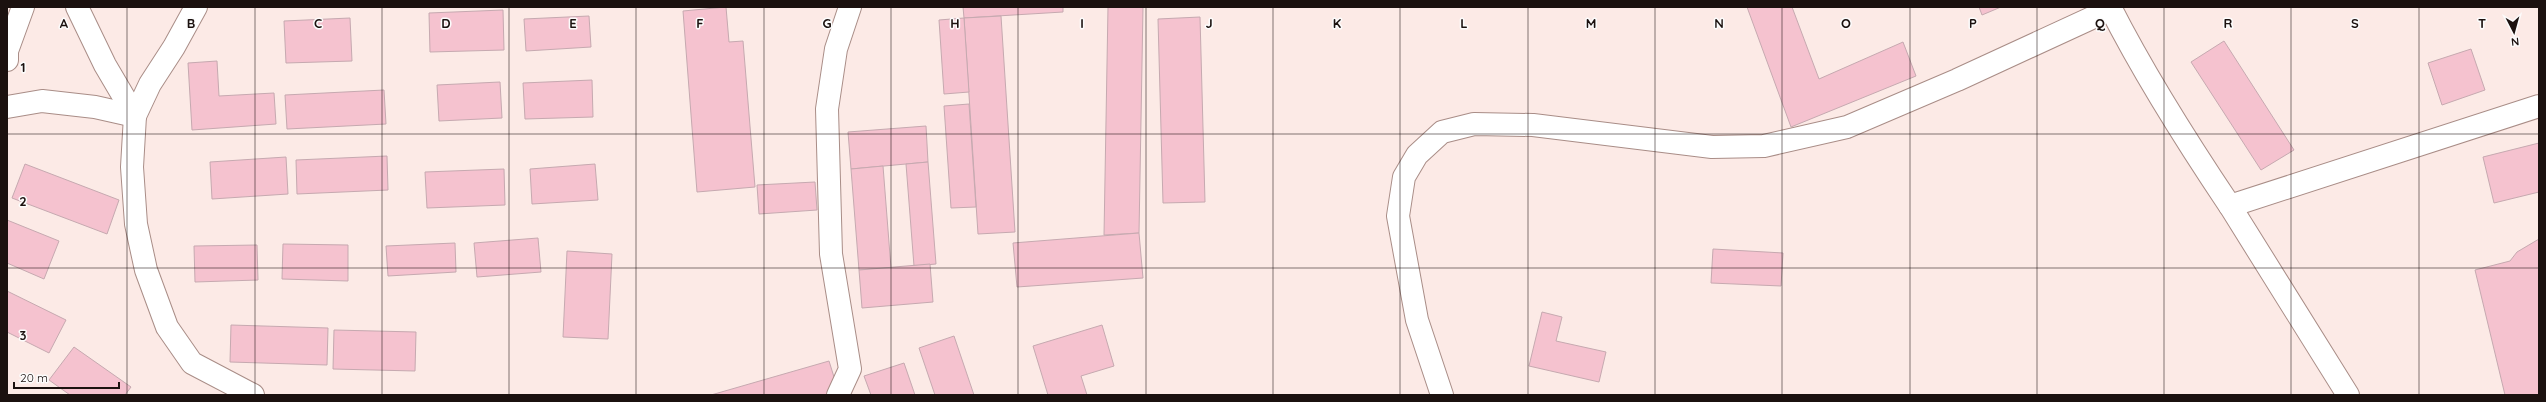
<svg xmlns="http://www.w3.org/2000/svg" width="2546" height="402" viewBox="0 0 2546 402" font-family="Quicksand,sans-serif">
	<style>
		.building { fill: #f5c2cf; stroke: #c6a9b0 }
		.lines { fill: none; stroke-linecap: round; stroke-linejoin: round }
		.street-casing { stroke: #a98d87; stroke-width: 24 }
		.street { stroke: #fff; stroke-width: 22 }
		.grid { fill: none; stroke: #1b110f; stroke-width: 1; stroke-opacity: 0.55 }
		.grid-label { font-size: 13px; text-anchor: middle; font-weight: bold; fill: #1b110f; stroke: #fcfcfc; stroke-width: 3; stroke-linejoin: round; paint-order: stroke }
	</style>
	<rect width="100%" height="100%" fill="#fceae6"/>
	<g class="building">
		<polygon points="726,7 729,42 743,41 755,187 697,192 683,11"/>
		<polygon points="963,7 1063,7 1063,12 964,18"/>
		<polygon points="1108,7 1143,7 1139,233 1104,235"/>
		<polygon points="1747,7 1792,7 1819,79 1903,42 1916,76 1791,127"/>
		<polygon points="1979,7 2001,7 1982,15"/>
		<polygon points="503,10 504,50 430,52 429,13"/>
		<polygon points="589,16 591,47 526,51 524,19"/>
		<polygon points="1001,16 1015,232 978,234 964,18"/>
		<polygon points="1200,17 1205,202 1163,203 1158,19"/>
		<polygon points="350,18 352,61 286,63 284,21"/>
		<polygon points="964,18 969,92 944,94 939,20"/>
		<polygon points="2224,41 2294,150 2261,170 2191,62"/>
		<polygon points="2471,49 2485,90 2442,105 2428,63"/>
		<polygon points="217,61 219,96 274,93 276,124 192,130 188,63"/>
		<polygon points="592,80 593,117 525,119 523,83"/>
		<polygon points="500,82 502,118 439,121 437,85"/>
		<polygon points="384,90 386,124 287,129 285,95"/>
		<polygon points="969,104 976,207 951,208 944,106"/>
		<polygon points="926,126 928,162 851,169 848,132"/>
		<polygon points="2539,143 2539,192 2494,203 2483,157"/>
		<polygon points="387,156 388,190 297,194 296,160"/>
		<polygon points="286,157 288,194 212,199 210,162"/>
		<polygon points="928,162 936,264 914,266 906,164"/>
		<polygon points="25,164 119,200 107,234 12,198"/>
		<polygon points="595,164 598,200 532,204 530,169"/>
		<polygon points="883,166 891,268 859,270 851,169"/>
		<polygon points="504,169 505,205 427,208 425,172"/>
		<polygon points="815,182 817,210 759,214 757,185"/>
		<polygon points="7,220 59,241 44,279 7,263"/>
		<polygon points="1139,233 1143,278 1017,287 1013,243"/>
		<polygon points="538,238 541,272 477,277 474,243"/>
		<polygon points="2539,239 2539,395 2505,395 2475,270 2510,261 2517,252"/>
		<polygon points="455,243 456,272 388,276 386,246"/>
		<polygon points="283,244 348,245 348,281 282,279"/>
		<polygon points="257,245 258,280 195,282 194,246"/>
		<polygon points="1713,249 1783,253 1781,286 1711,283"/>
		<polygon points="567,251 612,254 608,339 563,337"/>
		<polygon points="930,264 933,302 862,308 859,270"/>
		<polygon points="7,291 66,320 49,353 7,332"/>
		<polygon points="1542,312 1562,317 1556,341 1606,352 1599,382 1529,366"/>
		<polygon points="231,325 328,328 327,365 230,362"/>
		<polygon points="1102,325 1114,366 1081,376 1087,395 1048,395 1033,346"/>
		<polygon points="334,330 416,332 415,371 333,369"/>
		<polygon points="954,336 974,395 935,395 919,348"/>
		<polygon points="74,347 131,387 125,395 70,395 49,380"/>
		<polygon points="829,361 839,393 832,395 711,395"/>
		<polygon points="904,363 915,395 871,395 864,376"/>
	</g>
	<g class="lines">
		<g class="street-casing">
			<g id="street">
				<polyline points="77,7 105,65 135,116"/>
				<polyline points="196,7 174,47 150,84 135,116 132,167 136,224 146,270 167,327 192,363 253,395"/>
				<path d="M2110,7C2145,76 2187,142 2230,206L2539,106"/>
				<polyline points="7,60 7,51 23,7"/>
				<polyline points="7,107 42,101 95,107 135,116"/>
				<polyline points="2230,206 2348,395"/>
				<polyline points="838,395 850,369 831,254 827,109 836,49 850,7"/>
				<polyline points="1442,395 1417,320 1398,216 1404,177 1417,155 1442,132 1474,124 1533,125 1712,147 1764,146 1847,127 1957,80 2111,9"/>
			</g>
		</g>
		<use href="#street" class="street"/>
	</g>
	<path class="grid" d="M127,7V395M255,7V395M382,7V395M509,7V395M636,7V395M764,7V395M891,7V395M1018,7V395M1146,7V395M1273,7V395M1400,7V395M1528,7V395M1655,7V395M1782,7V395M1910,7V395M2037,7V395M2164,7V395M2291,7V395M2419,7V395M7,134H2539M7,268H2539"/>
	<g class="grid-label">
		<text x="64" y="28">A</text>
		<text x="191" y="28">B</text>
		<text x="318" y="28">C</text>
		<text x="446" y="28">D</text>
		<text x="573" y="28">E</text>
		<text x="700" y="28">F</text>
		<text x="827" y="28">G</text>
		<text x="955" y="28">H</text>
		<text x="1082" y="28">I</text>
		<text x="1209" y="28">J</text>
		<text x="1337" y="28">K</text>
		<text x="1464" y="28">L</text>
		<text x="1591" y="28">M</text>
		<text x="1719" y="28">N</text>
		<text x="1846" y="28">O</text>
		<text x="1973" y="28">P</text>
		<text x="2100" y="28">Q</text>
		<text x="2228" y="28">R</text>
		<text x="2355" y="28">S</text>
		<text x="2482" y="28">T</text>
		<text x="23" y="72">1</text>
		<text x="23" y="206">2</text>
		<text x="23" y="340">3</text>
	</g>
	<rect width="2546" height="402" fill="none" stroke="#1b110f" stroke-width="16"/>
	<g transform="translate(2514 32) rotate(174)" stroke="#fcfcfc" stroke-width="3" paint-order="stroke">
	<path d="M0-3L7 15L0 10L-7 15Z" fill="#1b110f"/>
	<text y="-6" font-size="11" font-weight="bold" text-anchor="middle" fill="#1b110f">N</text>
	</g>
	<path d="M14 382v6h105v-6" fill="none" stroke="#1b110f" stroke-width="2"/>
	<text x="20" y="382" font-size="12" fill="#1b110f" stroke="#fcfcfc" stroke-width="3" paint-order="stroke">20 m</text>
</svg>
